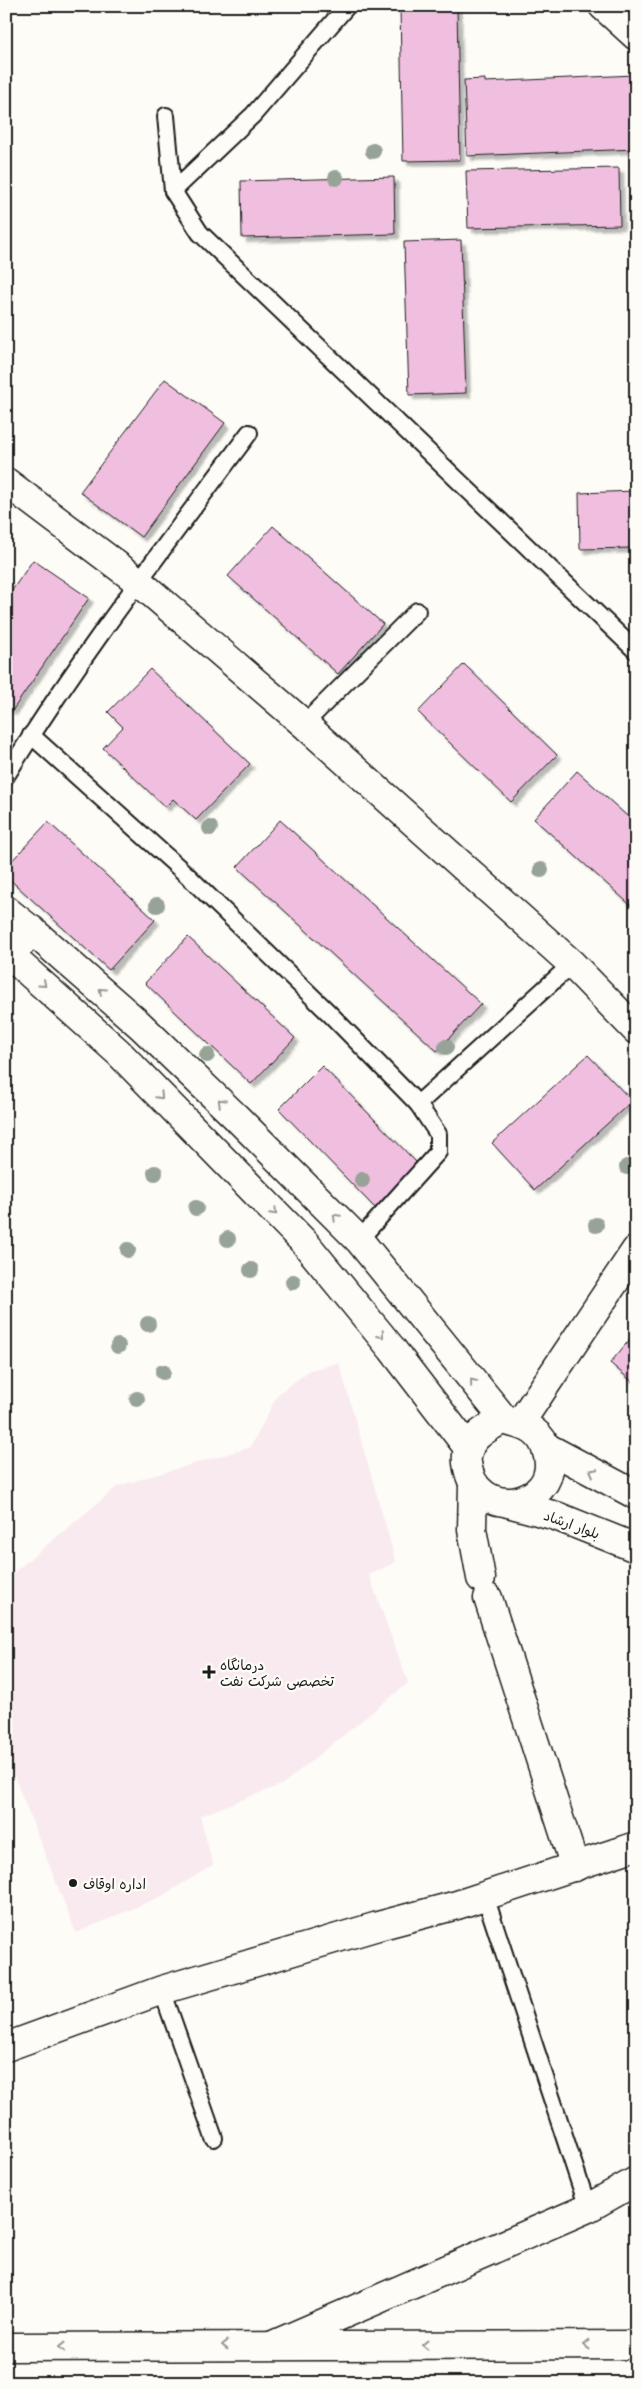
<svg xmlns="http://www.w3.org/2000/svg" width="642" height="2389" viewBox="0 0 642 2389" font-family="Mali,'Playpen Sans Arabic',sans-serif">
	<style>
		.built { fill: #f9eaf0 }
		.building { fill: #f0bfe0; stroke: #1c1c1c; filter: url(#shadow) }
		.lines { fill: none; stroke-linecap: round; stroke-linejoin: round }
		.lane-casing { stroke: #1c1c1c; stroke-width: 20 }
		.street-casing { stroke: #1c1c1c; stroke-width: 31 }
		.primary-casing { stroke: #1c1c1c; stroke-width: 31 }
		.lane { stroke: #fdfcf7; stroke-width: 16 }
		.street { stroke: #fdfcf7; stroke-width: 28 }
		.primary { stroke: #fdfcf7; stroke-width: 28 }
		.tree { fill: #98a397 }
		.oneway { stroke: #989794 }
		.poi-dot { fill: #1c1c1c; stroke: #fdfcf7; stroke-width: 2 }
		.labels { text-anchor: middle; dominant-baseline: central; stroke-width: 4.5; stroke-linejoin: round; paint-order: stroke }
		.street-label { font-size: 14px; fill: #1c1c1c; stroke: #fdfcf7 }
		.poi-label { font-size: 14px; fill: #1c1c1c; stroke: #fdfcf7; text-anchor: start }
	</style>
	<defs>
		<filter id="shadow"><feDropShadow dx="4.5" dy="4.5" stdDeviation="1" flood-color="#0004"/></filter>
	</defs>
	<rect width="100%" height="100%" fill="#fdfcf7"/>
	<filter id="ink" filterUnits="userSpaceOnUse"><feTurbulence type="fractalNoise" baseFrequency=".02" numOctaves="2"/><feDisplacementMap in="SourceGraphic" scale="10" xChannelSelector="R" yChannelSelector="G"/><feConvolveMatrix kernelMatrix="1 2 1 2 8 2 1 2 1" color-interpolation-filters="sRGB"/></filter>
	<g filter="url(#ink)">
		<polygon class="built" points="339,1363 396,1562 369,1575 408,1683 283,1784 200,1816 213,1865 162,1896 76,1933 6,1755 6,1579 118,1486 251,1447 278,1394 310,1370"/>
		<g class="building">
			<polygon points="457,7 460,160 403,161 400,9"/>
			<polygon points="634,75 636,149 467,156 464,80 485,79 485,82"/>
			<polygon points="619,168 620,225 468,228 466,171"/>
			<polygon points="394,177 395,234 242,238 241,181"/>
			<polygon points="461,240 466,393 409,395 404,242"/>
			<polygon points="165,379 225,423 141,537 80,492"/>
			<polygon points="636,491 636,548 580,549 579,493"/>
			<polygon points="273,526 383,624 338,674 228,576"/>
			<polygon points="33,560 89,598 12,711 6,708 6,599"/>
			<polygon points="464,664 557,755 511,802 418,712"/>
			<polygon points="150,669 250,764 196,820 173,799 165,807 103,748 123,727 108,712"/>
			<polygon points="577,771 636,824 636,910 534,819"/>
			<polygon points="280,820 481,1004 437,1051 237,867"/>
			<polygon points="48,822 155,920 109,970 6,876 6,867"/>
			<polygon points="188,937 295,1038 251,1084 145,983"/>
			<polygon points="588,1055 632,1101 535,1190 492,1143"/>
			<polygon points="322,1066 419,1165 375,1208 279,1109"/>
			<polygon points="631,1338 636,1341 635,1384 610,1363"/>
		</g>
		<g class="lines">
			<g class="lane-casing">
				<g id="lane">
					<polyline points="166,116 173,191 200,233 636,651"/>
					<polyline points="173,191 253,115 347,6"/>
					<polyline points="304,724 417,611"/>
					<polyline points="31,735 187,875 329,1013 418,1104 438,1134 438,1152 359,1240"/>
					<path d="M6,776C79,657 166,545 249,433"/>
					<polyline points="418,1104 572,964"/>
					<polyline points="485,1896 588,2208"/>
					<polyline points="162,1990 214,2138"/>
				</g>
			</g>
			<g class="street-casing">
				<g id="street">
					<polyline points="603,6 636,36"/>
					<polyline points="6,482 139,582 304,724 572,964 636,1030"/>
					<polyline points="6,961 32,930"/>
					<polyline points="520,1423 636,1250"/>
					<polyline points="473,1484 472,1529 481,1578"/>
					<polyline points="488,1598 575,1867"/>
					<polyline points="6,2047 162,1990 378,1926 457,1905 636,1846"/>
					<polyline points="273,2345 588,2208 636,2181"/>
				</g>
			</g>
			<g class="primary-casing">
				<g id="primary">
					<polyline points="6,910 36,934 140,1025 237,1118 359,1240 504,1419"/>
					<polyline points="6,952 118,1052 305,1243 392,1349 469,1449"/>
					<path d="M504,1419C516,1426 526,1423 538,1435C544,1441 546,1448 548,1456C559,1507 475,1524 467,1463C464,1439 487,1428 504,1419Z"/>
					<polyline points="546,1447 636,1495"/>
					<polyline points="508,1503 556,1516 636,1548"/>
					<polyline points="6,2347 636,2345"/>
				</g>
			</g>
			<use href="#lane" class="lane"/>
			<use href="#street" class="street"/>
			<use href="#primary" class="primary"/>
		</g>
		<g class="tree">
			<circle cx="373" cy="151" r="8"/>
			<circle cx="336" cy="178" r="8"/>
			<circle cx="210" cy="828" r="8"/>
			<circle cx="541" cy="870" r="8"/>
			<circle cx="157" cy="905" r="8"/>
			<circle cx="446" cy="1047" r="8"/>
			<circle cx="207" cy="1055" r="8"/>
			<circle cx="627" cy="1167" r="8"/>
			<circle cx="155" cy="1173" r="8"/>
			<circle cx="362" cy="1180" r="8"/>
			<circle cx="196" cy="1208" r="8"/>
			<circle cx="596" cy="1225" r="8"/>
			<circle cx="228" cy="1239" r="8"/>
			<circle cx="128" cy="1250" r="8"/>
			<circle cx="251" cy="1270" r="8"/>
			<circle cx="293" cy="1282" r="8"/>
			<circle cx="148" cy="1324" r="8"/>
			<circle cx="118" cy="1346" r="8"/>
			<circle cx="163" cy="1372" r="8"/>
			<circle cx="137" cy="1399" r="8"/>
		</g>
		<defs><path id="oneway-chevron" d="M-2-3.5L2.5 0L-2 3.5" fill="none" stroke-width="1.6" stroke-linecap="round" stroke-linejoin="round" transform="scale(1.25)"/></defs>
		<g class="oneway">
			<use href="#oneway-chevron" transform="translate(43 984) rotate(42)"/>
			<use href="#oneway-chevron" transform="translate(102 991) rotate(-138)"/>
			<use href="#oneway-chevron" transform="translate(160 1096) rotate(46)"/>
			<use href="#oneway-chevron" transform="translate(221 1102) rotate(-136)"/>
			<use href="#oneway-chevron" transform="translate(274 1212) rotate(46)"/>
			<use href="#oneway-chevron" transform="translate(336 1217) rotate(-135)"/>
			<use href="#oneway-chevron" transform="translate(381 1335) rotate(50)"/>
			<use href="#oneway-chevron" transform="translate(473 1382) rotate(-129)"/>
			<use href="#oneway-chevron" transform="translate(593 1472) rotate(-152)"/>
			<use href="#oneway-chevron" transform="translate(225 2345) rotate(180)"/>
			<use href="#oneway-chevron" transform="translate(425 2345) rotate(-180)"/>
			<use href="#oneway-chevron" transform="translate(587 2345) rotate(-180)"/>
			<use href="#oneway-chevron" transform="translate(62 2347) rotate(180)"/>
		</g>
	</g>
	<g class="poi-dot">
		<path d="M206.5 1664.5h5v5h5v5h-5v5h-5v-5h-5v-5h5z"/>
		<circle cx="73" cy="1883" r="5"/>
	</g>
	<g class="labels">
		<g class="street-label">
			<text transform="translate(572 1524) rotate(20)">بلوار ارشاد</text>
		</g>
		<g class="poi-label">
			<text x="220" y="1664">درمانگاه<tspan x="220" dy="16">تخصصی شرکت نفت</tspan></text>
			<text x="83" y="1883">اداره اوقاف</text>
		</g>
	</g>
	<rect width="642" height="2389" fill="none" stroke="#fdfcf7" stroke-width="25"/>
	<rect x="12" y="12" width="617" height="2364" fill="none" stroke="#1c1c1c" stroke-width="2" filter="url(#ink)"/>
</svg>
